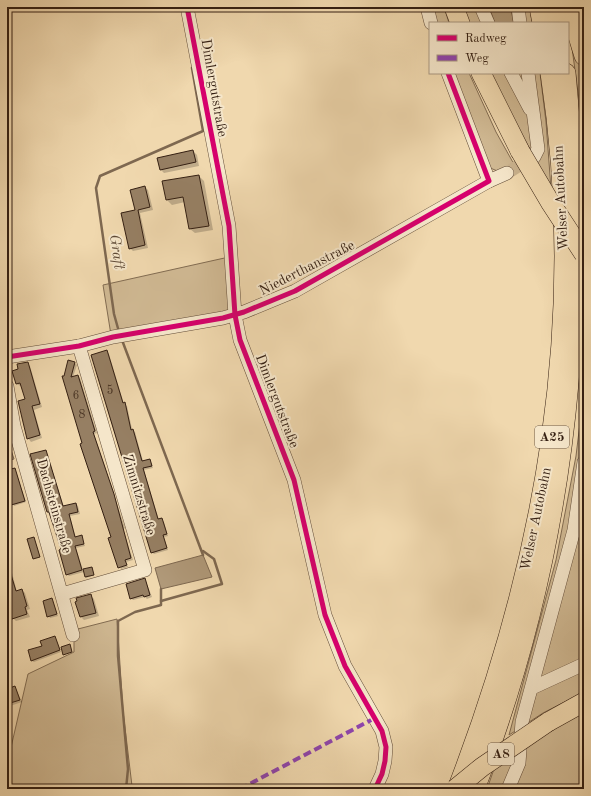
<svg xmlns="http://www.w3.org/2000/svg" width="591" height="796" viewBox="0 0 591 796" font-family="'Old Standard TT',serif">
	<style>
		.green { fill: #d0b993; stroke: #826c52 }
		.water { fill: #b09979; stroke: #7e6850 }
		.shadow { fill: #0003 }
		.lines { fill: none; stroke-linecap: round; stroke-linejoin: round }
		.stream { stroke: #7e6850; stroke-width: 2.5 }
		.building { fill: #967f63; stroke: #341f12 }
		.minor-tunnel { stroke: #cab38f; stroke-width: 13; stroke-dasharray: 13 6; stroke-linecap: butt }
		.minor-casing { stroke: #634d39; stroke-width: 14 }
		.highway-casing { stroke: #341f12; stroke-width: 20 }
		.minor { stroke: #f5e6ca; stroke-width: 13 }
		.highway { stroke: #f0d8ae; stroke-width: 19 }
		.highway-bridge-casing { stroke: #341f12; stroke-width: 20; stroke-linecap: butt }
		.highway-bridge { stroke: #f0d8ae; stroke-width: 19 }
		.quiet { stroke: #8e44ad; stroke-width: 4; stroke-dasharray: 8 4; stroke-linecap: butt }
		.cycleway-casing { stroke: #f5e6ca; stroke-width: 8 }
		.cycleway { stroke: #d6006c; stroke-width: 5 }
		.labels { text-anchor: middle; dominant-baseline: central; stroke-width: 4; stroke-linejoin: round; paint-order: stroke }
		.number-label { font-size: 12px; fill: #4c3726 }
		.shield { fill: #f5e6ca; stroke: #6e5b49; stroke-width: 1 }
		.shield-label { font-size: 13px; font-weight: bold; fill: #341f12 }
		.street-label { font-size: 14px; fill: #341f12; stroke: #f5e6ca }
		.water-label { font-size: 15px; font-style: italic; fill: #5f4a36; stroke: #f5e6ca }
	</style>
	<rect width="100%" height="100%" fill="#f0d8ae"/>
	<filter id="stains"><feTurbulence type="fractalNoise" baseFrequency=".005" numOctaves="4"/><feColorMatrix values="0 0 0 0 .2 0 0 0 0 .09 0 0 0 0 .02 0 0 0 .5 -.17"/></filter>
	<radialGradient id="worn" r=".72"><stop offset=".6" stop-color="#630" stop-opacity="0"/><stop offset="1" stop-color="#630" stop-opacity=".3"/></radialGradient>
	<g class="green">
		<polygon points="431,7 444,7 449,23 435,23"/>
		<polygon points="463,7 530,7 532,23 468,23"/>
		<polygon points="575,47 584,73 584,136 572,48"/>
		<polygon points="453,73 469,73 496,132 515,166 502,173 488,167"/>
		<polygon points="489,73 540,73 546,122 551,189"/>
		<polygon points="229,257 230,313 111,335 103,285"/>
		<polygon points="584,390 584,692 543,713 509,735 556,560 576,456"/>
		<polygon points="117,619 123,711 132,786 131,789 7,789 7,757 9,756 28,674 74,652 74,630"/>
		<polygon points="584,712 584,789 487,789 494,769 553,729"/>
	</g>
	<g class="water">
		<polygon points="489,7 510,7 514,23 495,23"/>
		<polygon points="7,443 9,444 14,459 7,461"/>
		<polygon points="203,555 212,577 161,589 155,568"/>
	</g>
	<g class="shadow">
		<polygon points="193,151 197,155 199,166 164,173 161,170"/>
		<polygon points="199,176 204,181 213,230 195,233 190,229 185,202 172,205 167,200"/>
		<polygon points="145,187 148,190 153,210 140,213 148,248 133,251 130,248 136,211"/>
		<polygon points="107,351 109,354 124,404 127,406 132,429 135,432 143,461 150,460 153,468 144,470 159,520 161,519 164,522 168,536 164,537 168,550 154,554 152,552 109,415 110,415"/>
		<polygon points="27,363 30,366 42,407 34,410 42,438 31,442 28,438 26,399 22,387 17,384 20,370"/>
		<polygon points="75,363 77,365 73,377 78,376 80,378 97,433 94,434 125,528 123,529 133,560 126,562 128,567 121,569 63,377"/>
		<polygon points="46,451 64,507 76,504 78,506 80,514 70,516 76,538 81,536 85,546 76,548 83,570 92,568 94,575 86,578 84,572 69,576 67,574 62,550 48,512"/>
		<polygon points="15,469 26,502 14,506 7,485 7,471"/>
		<polygon points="7,535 12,548 7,550"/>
		<polygon points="7,566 11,569 17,592 22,590 25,593 30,609 27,610 30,617 16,621 13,618 7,598"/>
		<polygon points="145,579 152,597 147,599 145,597 133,600 131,598"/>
		<polygon points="90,595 94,599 99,616 84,620 81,617"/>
		<polygon points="52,599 58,616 50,618 45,601"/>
		<polygon points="55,637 61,652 34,662 32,661 43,647"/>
		<polygon points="15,687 22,702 7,707 7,691"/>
	</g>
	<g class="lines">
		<g class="stream">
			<polyline points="119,332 114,314 96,188 100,176 203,131 192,68"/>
			<polyline points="122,340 203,555"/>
			<polyline points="161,601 222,584 214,559 203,551"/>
			<polyline points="126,789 128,769 118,656 118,621 135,612 161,605 161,589"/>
		</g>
	</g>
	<g class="building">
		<polygon points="193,150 196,162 160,170 157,158"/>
		<polygon points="199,175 209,226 189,229 183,197 166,200 162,181"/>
		<polygon points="145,186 150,207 138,210 145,245 129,249 121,213 135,210 130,190"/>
		<polygon points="107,350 123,403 125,402 131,430 133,429 142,461 150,459 152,466 143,468 158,519 162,518 167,534 163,535 167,548 151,553 91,355"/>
		<polygon points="68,360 75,362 71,377 78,375 95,431 93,432 114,494 131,558 125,560 127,565 118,568 108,538 111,537 80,444 82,443 62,376 64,376"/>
		<polygon points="28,362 40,404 32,406 40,435 27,439 18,401 25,399 20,383 16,384 12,371 18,369 17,364"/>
		<polygon points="46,450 63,506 76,503 78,512 69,514 75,537 82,535 84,544 75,546 82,570 66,575 59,550 61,549 49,512 47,512 30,454"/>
		<polygon points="15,468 25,501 11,505 7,489 7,470"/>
		<polygon points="34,537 40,557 33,559 27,539"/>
		<polygon points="92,567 94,575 85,577 83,569"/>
		<polygon points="9,568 16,591 22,589 27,606 25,607 27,614 12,619 7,603 7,569"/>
		<polygon points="145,578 150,595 144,597 143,595 130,599 126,584"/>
		<polygon points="91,594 96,613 80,617 75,602 77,601 76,598"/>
		<polygon points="52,598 57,614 47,617 43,601"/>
		<polygon points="55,636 60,650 31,661 28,650 42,646 40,641"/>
		<polygon points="70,644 72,652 63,655 61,647"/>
		<polygon points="15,686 20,700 7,704 7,689"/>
	</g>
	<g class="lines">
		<polyline class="minor-tunnel" points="507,173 532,157"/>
		<g class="minor-casing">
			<g id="minor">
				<polyline points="187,7 229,226 235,315 240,340 294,480 325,615 345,666 382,731 386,747 385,761 382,774 375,789"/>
				<polyline points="427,7 431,23"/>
				<polyline points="481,7 488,23"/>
				<polyline points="518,7 520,23"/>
				<polyline points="511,73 530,109"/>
				<polyline points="528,73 538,149 534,157"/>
				<polyline points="489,181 507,173"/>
				<polyline points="7,357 79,346 113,337 223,318 244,312 295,291 489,181 448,73"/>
				<polyline points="7,386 14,426 73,635"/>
				<polyline points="62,594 145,570 79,346"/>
				<polyline points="532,688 584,664"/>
				<polyline points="508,789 519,763 522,722 574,530 584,462"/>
			</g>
		</g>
		<g class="highway-casing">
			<g id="highway">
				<polyline points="454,7 460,23"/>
				<polyline points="539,7 542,23"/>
				<polyline points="556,7 558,23"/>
				<polyline points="569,7 584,56"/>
				<polyline points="481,73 520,151"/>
				<polyline points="548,722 584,702"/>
				<path d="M457,789C546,558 588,319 550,73"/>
				<path d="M475,789C564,559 591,318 566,73"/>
			</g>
		</g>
		<use href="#minor" class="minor"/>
		<use href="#highway" class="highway"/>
		<g class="highway-bridge-casing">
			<g id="highway-bridge">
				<polyline points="520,151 550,202 584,254"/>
				<polyline points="455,789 482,767 548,722"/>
			</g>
		</g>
		<use href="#highway-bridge" class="highway-bridge"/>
		<polyline class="quiet" points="240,789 375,718"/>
		<g class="cycleway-casing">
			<g id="cycleway">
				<polyline points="187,7 229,226 235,315 240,340 294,480 325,615 345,666 382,731 386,747 385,761 382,774 375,789"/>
				<polyline points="7,357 79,346 113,337 223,318 244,312 295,291 489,181 448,73"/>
			</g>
		</g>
		<use href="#cycleway" class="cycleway"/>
	</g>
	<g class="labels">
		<g class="number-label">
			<text x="110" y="391">5</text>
			<text x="76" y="396">6</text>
			<text x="82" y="415">8</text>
		</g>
		<g class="shield">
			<rect x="535" y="426" width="34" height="22" rx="3"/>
			<rect x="488" y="743" width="26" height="22" rx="3"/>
		</g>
		<g class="shield-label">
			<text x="552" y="437">A25</text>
			<text x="501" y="754">A8</text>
		</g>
		<g class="street-label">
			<text transform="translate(214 88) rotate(80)">Dimlergutstraße</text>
			<text transform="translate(561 198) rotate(-93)">Welser Autobahn</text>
			<text transform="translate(307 268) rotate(-27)">Niederthanstraße</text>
			<text transform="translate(277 401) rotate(69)">Dimlergutstraße</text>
			<text transform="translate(139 495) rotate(73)">Zimnitzstraße</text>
			<text transform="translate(54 506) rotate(74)">Dachsteinstraße</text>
			<text transform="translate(536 519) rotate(-78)">Welser Autobahn</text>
		</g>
		<g class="water-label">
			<text transform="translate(116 252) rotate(82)">Graft</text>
		</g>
	</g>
	<rect width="591" height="796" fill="none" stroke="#f0d8ae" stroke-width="24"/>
	<rect x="8" y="8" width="575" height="780" fill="none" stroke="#341f12" stroke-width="2"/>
	<rect x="12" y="12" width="567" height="772" fill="none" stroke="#341f12"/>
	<rect x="429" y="22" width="140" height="52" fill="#f5e6ca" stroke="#a89680"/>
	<rect x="437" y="35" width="20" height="6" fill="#d6006c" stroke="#a89680"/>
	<text x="465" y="42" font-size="12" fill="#341f12">Radweg</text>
	<rect x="437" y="55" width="20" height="6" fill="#8e44ad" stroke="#a89680"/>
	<text x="465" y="62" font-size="12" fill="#341f12">Weg</text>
	<rect width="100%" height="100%" filter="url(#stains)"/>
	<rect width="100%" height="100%" fill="url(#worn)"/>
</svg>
